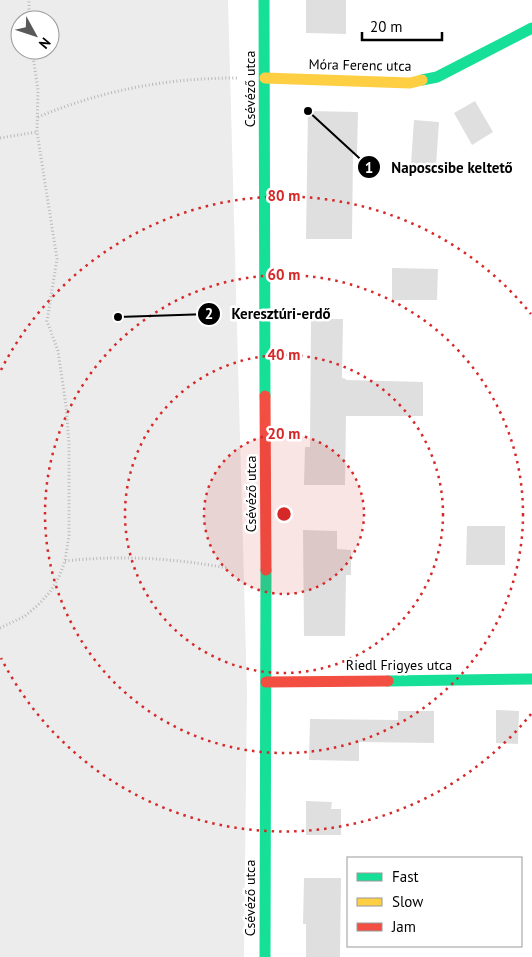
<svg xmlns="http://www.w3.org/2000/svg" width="532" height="957" viewBox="0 0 532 957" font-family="'PT Sans',sans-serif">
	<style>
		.green { fill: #ececec; fill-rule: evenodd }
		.building { fill: #dfdfdf }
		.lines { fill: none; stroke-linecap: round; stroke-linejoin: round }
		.path { stroke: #b9b9b9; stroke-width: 3; stroke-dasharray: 1 2.5; stroke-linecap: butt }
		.fast { stroke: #16e098; stroke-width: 11 }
		.slow { stroke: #ffcf43; stroke-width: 11 }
		.jam { stroke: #f24e42; stroke-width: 11 }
		.ring { fill: none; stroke: #d62828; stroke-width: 2.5; stroke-dasharray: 2.5 5 }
		.labels { text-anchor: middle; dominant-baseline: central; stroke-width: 5; stroke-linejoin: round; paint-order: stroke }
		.street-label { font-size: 14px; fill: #000; stroke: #fff }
		.centre { fill: #d62828; stroke: #fff; stroke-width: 2.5 }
		.ring-label { font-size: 15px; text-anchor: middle; font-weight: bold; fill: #d62828; stroke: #fff; stroke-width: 5; stroke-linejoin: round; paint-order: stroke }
		.leader { fill: none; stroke: #000; stroke-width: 2 }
		.callout-dot { fill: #000; stroke: #fff; stroke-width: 2 }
		.mark-label { font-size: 15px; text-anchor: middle; font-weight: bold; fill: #fff }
		.callout-label { font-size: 15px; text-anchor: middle; font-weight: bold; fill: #000; stroke: #fff; stroke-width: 5; stroke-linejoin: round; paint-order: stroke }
	</style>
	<rect width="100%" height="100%" fill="#fff"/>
	<path class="green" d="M0,0H228L247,692L244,957H0ZM20,20H50V50H20Z"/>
	<g class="building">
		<polygon points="306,0 346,0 346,34 306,33"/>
		<polygon points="475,101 493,132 472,145 454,113"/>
		<polygon points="308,111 358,112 357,154 353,154 352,239 306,239"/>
		<polygon points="414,120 439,122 436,166 411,164"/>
		<polygon points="392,268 438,269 437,300 392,300"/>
		<polygon points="311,319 343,319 342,378 346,379 346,380 423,382 423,416 346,416 345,485 304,485 305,447 310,447"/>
		<polygon points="467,526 505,526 505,565 466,565"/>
		<polygon points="303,530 337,531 337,549 351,550 351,575 346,575 345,636 304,636"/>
		<polygon points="496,710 519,711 518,744 496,743"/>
		<polygon points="398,711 434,711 434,743 359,742 359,761 309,760 310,719 398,720"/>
		<polygon points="306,801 332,802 331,809 341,809 341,835 306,835"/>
		<polygon points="304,878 341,878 340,957 306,957 306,924 303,924"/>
	</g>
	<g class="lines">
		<g class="path">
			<polyline points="29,20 29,0"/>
			<path d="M38,117C103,90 167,78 237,78"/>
			<polyline points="0,138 37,132"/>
			<path d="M65,561C120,555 173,558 227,568"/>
			<polyline points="0,628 25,616 38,605 50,592 59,577 65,561 69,535 69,444 66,406 58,351 47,321 57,259 37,132 38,90 32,50"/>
		</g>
		<g class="fast">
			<polyline points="264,0 265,396"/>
			<polyline points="422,80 437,77 532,28"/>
			<polyline points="388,681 532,679"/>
			<polyline points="265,957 266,570"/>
		</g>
		<polyline class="slow" points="265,78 410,83 422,80"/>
		<g class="jam">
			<polyline points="265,396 266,570"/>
			<polyline points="266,682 388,681"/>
		</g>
	</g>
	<circle cx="284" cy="514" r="80" fill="#d62828" fill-opacity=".12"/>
	<g class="ring">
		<circle cx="284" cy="514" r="80"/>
		<circle cx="284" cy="514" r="159"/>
		<circle cx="284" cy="514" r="239"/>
		<path d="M531 714A318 318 0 0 1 1 658M1 370A318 318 0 0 1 531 314"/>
	</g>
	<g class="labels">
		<g class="street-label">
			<text transform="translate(360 65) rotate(1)">Móra Ferenc utca</text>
			<text transform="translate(250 89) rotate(-90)">Csévéző utca</text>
			<text transform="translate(251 494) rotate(-90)">Csévéző utca</text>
			<text x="399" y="665">Riedl Frigyes utca</text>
			<text transform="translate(250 898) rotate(-90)">Csévéző utca</text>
		</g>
	</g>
	<circle cx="284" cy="514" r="8" class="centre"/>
	<g class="ring-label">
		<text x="284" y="201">80 m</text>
		<text x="284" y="280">60 m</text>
		<text x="284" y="360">40 m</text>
		<text x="284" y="439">20 m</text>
	</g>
	<path class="leader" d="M308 111L369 167M118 317L209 314"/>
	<g class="callout-dot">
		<circle cx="308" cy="111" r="5"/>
		<circle cx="118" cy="317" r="5"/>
		<circle cx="369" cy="167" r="12"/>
		<circle cx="209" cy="314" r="12"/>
	</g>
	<g class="mark-label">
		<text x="369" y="173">1</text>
		<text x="209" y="319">2</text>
	</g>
	<g class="callout-label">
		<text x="452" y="173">Naposcsibe keltető</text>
		<text x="281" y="319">Keresztúri-erdő</text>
	</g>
	<rect x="347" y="857" width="175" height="90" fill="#ffffff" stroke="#999999"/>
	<rect x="357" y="873" width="25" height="8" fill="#16e098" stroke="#999999"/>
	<text x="392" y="882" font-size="15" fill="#000000">Fast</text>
	<rect x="357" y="898" width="25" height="8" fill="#ffcf43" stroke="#999999"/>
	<text x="392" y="907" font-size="15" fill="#000000">Slow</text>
	<rect x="357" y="923" width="25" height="8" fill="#f24e42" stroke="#999999"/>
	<text x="392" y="932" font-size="15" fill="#000000">Jam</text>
	<g transform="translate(35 35) rotate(130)"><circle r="24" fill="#ffffff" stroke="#999999"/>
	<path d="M0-4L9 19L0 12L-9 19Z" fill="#595959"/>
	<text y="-8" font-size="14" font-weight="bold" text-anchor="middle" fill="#000000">N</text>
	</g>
	<path d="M362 32v8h80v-8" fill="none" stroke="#000000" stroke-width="2.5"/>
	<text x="370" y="32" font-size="15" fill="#000000" stroke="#ffffff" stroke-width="4" paint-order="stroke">20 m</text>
</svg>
